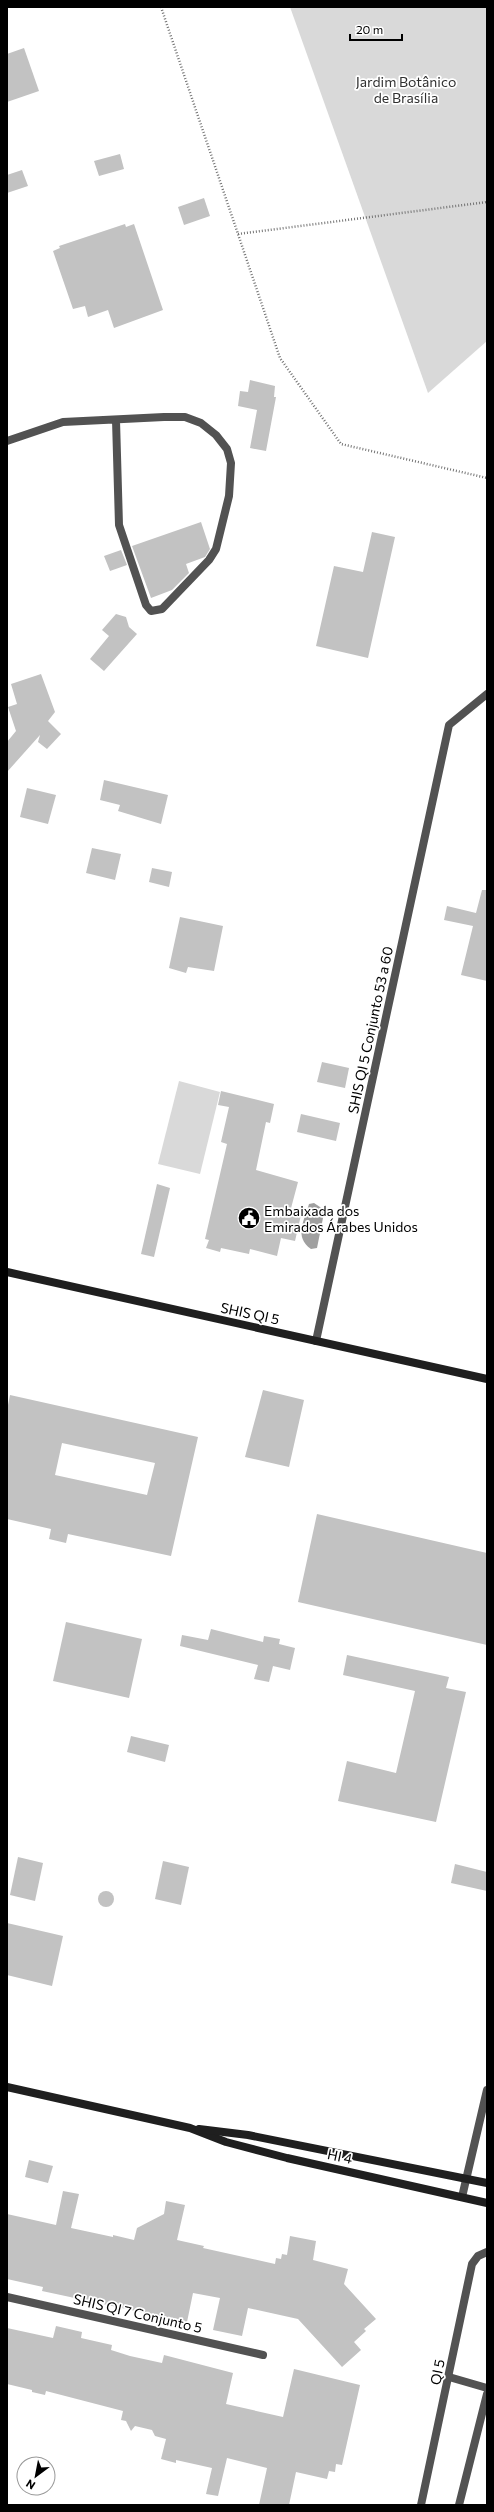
<svg xmlns="http://www.w3.org/2000/svg" width="494" height="2512" viewBox="0 0 494 2512" font-family="Commissioner,sans-serif">
	<style>
		.green { fill: #d9d9d9 }
		.water { fill: #a0a0a0 }
		.building { fill: #c2c2c2; fill-rule: evenodd }
		.lines { fill: none; stroke-linecap: round; stroke-linejoin: round }
		.path { stroke: #747474; stroke-width: 2.5; stroke-dasharray: 1 2; stroke-linecap: butt }
		.lane { stroke: #525252; stroke-width: 8 }
		.street { stroke: #525252; stroke-width: 8 }
		.secondary { stroke: #1f1f1f; stroke-width: 8 }
		.labels { text-anchor: middle; dominant-baseline: central; stroke-width: 3.5; stroke-linejoin: round; paint-order: stroke }
		.park-label { font-size: 14px; fill: #303030; stroke: #fff }
		.street-label { font-size: 14px; fill: #000; stroke: #fff }
		.poi-label { font-size: 14px; fill: #000; stroke: #fff; text-anchor: start }
	</style>
	<rect width="100%" height="100%" fill="#fff"/>
	<g class="green">
		<polygon points="290,7 487,7 487,341 428,393"/>
		<polygon points="179,1081 220,1092 200,1174 158,1164"/>
	</g>
	<path class="water" d="M314,1203L323,1209L324,1213L317,1248L311,1249C294,1237 304,1221 309,1204Z"/>
	<g class="building">
		<polygon points="24,48 39,91 7,102 7,54"/>
		<polygon points="120,154 124,169 99,176 94,161"/>
		<polygon points="22,170 28,186 7,193 7,175"/>
		<polygon points="204,198 210,216 184,225 178,207"/>
		<polygon points="125,224 126,227 134,224 163,310 114,328 108,310 88,317 85,306 73,309 53,251 60,248 59,246"/>
		<polygon points="250,380 275,386 274,397 276,397 266,451 250,448 257,410 238,406 240,391 248,392"/>
		<polygon points="201,522 210,549 205,557 186,564 189,573 172,590 151,598 132,546"/>
		<polygon points="372,532 395,537 368,658 316,646 334,566 363,572"/>
		<polygon points="121,550 127,565 110,571 104,556"/>
		<polygon points="116,614 126,617 129,627 137,634 104,671 90,659 109,636 102,630"/>
		<polygon points="41,674 55,712 48,721 61,734 47,749 38,742 40,735 7,772 7,742 16,731 8,707 17,704 11,684"/>
		<polygon points="104,780 168,795 161,824 118,811 120,805 100,800"/>
		<polygon points="27,788 56,795 48,824 20,817"/>
		<polygon points="92,848 121,854 115,880 86,873"/>
		<polygon points="152,868 172,872 169,887 149,882"/>
		<polygon points="482,890 487,890 487,981 461,975 473,926 444,920 447,906 476,913"/>
		<polygon points="180,917 223,926 214,971 188,967 186,973 169,968"/>
		<polygon points="322,1062 349,1068 345,1088 317,1082"/>
		<polygon points="221,1091 274,1104 270,1123 266,1122 256,1170 298,1182 290,1212 301,1215 295,1241 281,1238 277,1256 250,1249 249,1254 221,1248 220,1252 206,1248 209,1240 205,1239 227,1144 221,1142 229,1107 218,1105"/>
		<polygon points="301,1114 340,1123 336,1141 297,1132"/>
		<polygon points="157,1184 170,1188 154,1257 141,1254"/>
		<polygon points="263,1390 304,1400 289,1467 245,1457"/>
		<path d="M10,1395L198,1437L171,1556L68,1534L66,1543L49,1539L51,1529L7,1519V1410ZM62,1443L155,1463L147,1495L55,1475Z"/>
		<polygon points="317,1514 487,1553 487,1645 298,1602"/>
		<polygon points="66,1622 142,1639 129,1698 53,1681"/>
		<polygon points="211,1629 263,1642 264,1636 280,1639 279,1644 295,1648 290,1670 273,1666 269,1682 254,1679 258,1665 180,1646 182,1635 208,1640"/>
		<polygon points="347,1655 449,1677 446,1688 466,1692 436,1822 338,1801 347,1761 396,1773 415,1691 343,1675"/>
		<polygon points="131,1736 169,1745 165,1762 127,1752"/>
		<polygon points="18,1857 43,1863 35,1901 10,1895"/>
		<polygon points="163,1861 189,1867 181,1905 155,1899"/>
		<polygon points="455,1864 487,1872 487,1891 451,1883"/>
		<circle cx="106" cy="1899" r="8"/>
		<polygon points="7,1923 63,1936 52,1986 7,1975"/>
		<polygon points="29,2160 53,2166 48,2183 25,2177"/>
		<polygon points="63,2191 79,2194 71,2228 113,2237 113,2235 134,2240 137,2228 164,2214 166,2201 185,2205 177,2240 204,2246 203,2248 275,2264 276,2258 281,2259 282,2254 287,2255 290,2236 316,2241 313,2260 348,2269 344,2284 376,2319 364,2329 366,2331 354,2342 361,2350 342,2367 298,2319 248,2308 242,2336 213,2330 220,2298 193,2293 187,2322 42,2291 43,2287 7,2279 7,2214 56,2225"/>
		<polygon points="56,2326 82,2332 81,2338 112,2345 111,2350 130,2356 162,2363 164,2355 233,2373 226,2404 283,2417 294,2369 360,2385 342,2465 336,2464 335,2472 329,2471 327,2479 296,2472 289,2505 259,2505 267,2468 227,2458 218,2496 206,2494 212,2468 176,2460 176,2463 161,2459 166,2439 155,2436 152,2430 135,2426 131,2431 126,2421 121,2420 123,2411 46,2391 45,2395 32,2392 32,2390 7,2384 7,2328 53,2338"/>
	</g>
	<g class="lines">
		<g class="path">
			<polyline points="161,7 280,358 341,444 487,478"/>
			<polyline points="238,234 487,202"/>
		</g>
		<g class="lane">
			<polyline points="449,2377 487,2388"/>
			<polyline points="421,2505 472,2264 478,2256 487,2252"/>
			<polyline points="459,2505 487,2394"/>
		</g>
		<g class="street">
			<polyline points="7,441 63,422 164,417 185,417 201,423 216,435 227,449 231,463 229,496 216,549 209,560 162,609 151,611 146,605 119,525 116,420"/>
			<polyline points="316,1341 449,725 487,694"/>
			<polyline points="462,2197 487,2090"/>
			<polyline points="7,2297 263,2355"/>
		</g>
		<g class="secondary">
			<polyline points="7,1272 487,1379"/>
			<polyline points="7,2087 190,2128 226,2142 287,2158 487,2203"/>
			<polyline points="199,2129 248,2135 487,2183"/>
		</g>
	</g>
	<defs>
		<g id="civic-disc" transform="scale(1.15)"><circle r="9.5" fill="#000" stroke="#fff"/><path d="M-.6-6.5H3V-4.5H.6V-3L4-1V1h2V6H-6V1h2V-1L-.6-3ZM-1.2 2.5V6h2.4V2.5Z" fill="#fff"/></g>
	</defs>
	<g fill-rule="evenodd">
		<use href="#civic-disc" x="249" y="1218"/>
	</g>
	<g class="labels">
		<g class="park-label">
			<text x="406" y="81">Jardim Botânico<tspan x="406" dy="16">de Brasília</tspan></text>
		</g>
		<g class="street-label">
			<text transform="translate(370 1030) rotate(-78)">SHIS QI 5 Conjunto 53 a 60</text>
			<text transform="translate(250 1313) rotate(12)">SHIS QI 5</text>
			<text transform="translate(340 2156) rotate(12)">HI 4</text>
			<text transform="translate(138 2313) rotate(13)">SHIS QI 7 Conjunto 5</text>
			<text transform="translate(437 2372) rotate(-79)">QI 5</text>
		</g>
		<g class="poi-label">
			<text x="264" y="1210">Embaixada dos<tspan x="264" dy="16">Emirados Árabes Unidos</tspan></text>
		</g>
	</g>
	<rect width="494" height="2512" fill="none" stroke="#000000" stroke-width="16"/>
	<g transform="translate(36 2476) rotate(212)"><circle r="19" fill="#ffffff" stroke="#999999"/>
	<path d="M0-3L7 15L0 10L-7 15Z" fill="#000000"/>
	<text y="-6" font-size="11" font-weight="bold" text-anchor="middle" fill="#000000">N</text>
	</g>
	<path d="M350 34v6h52v-6" fill="none" stroke="#000000" stroke-width="2"/>
	<text x="356" y="34" font-size="12" fill="#000000" stroke="#ffffff" stroke-width="3" paint-order="stroke">20 m</text>
</svg>
